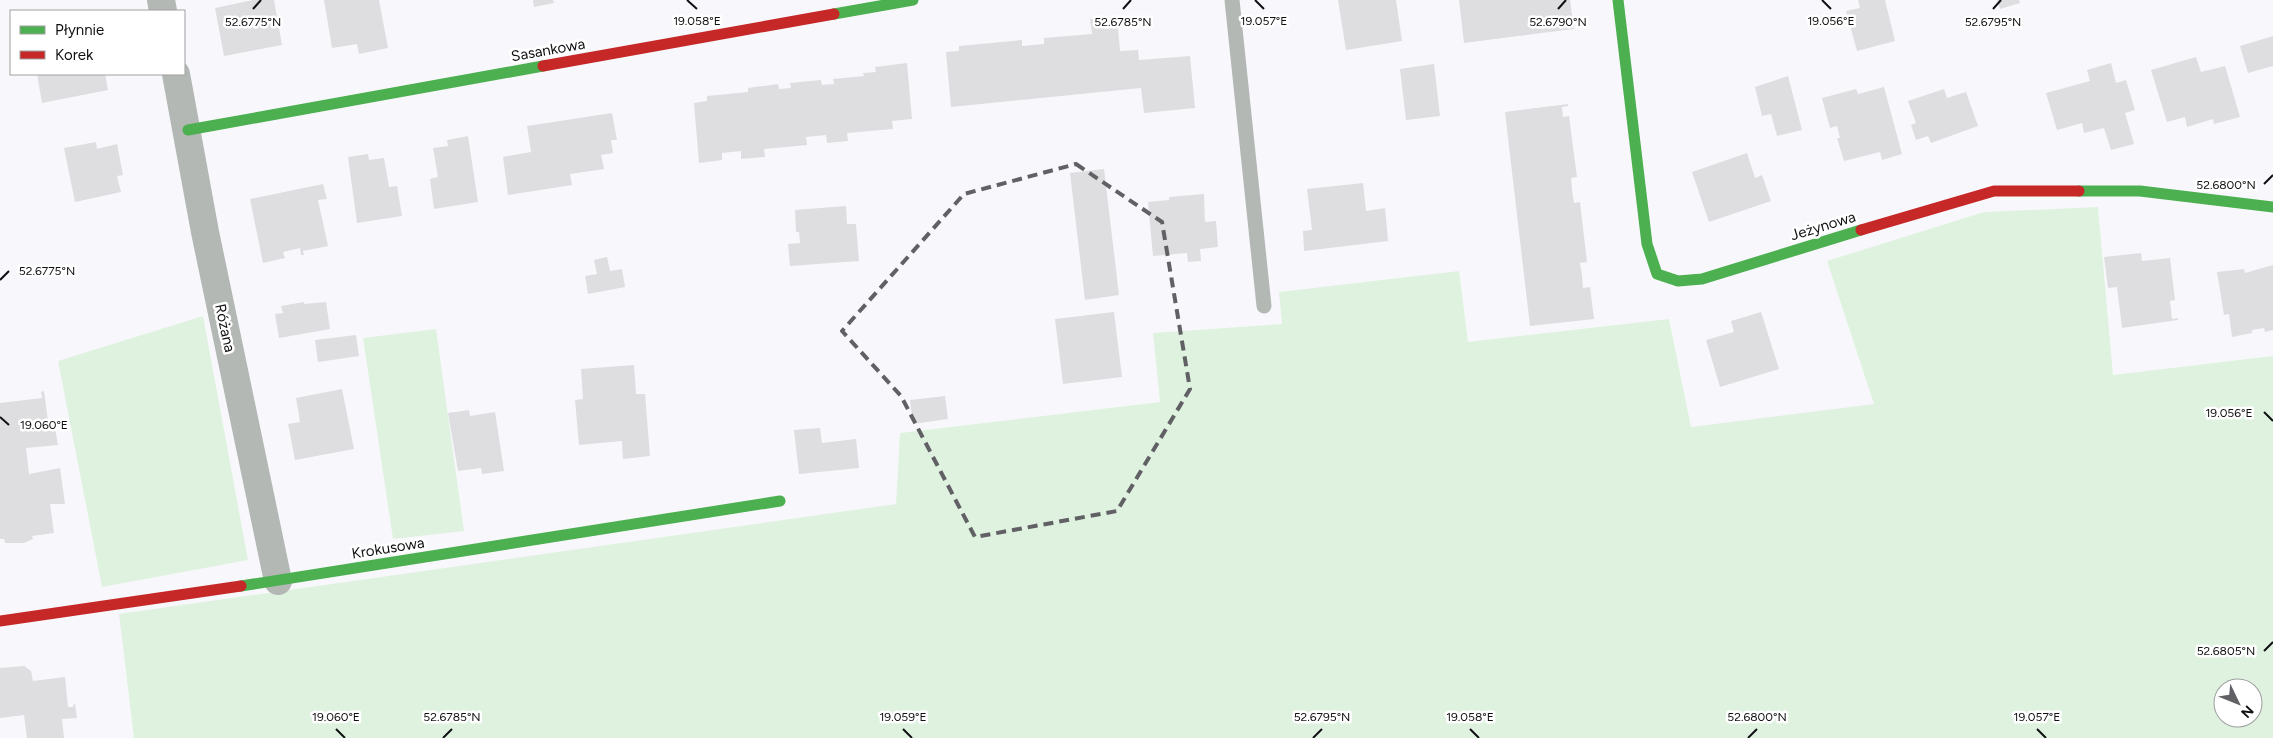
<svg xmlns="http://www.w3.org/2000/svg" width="2273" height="738" viewBox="0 0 2273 738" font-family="Figtree,sans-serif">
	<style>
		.green { fill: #dff2df; fill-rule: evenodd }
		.building { fill: #dedee1 }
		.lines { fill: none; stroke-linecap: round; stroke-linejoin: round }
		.lane { stroke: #b4b8b5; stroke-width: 15 }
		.street { stroke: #b4b8b5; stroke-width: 28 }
		.fast { stroke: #4caf50; stroke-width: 11 }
		.jam { stroke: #c62828; stroke-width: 11 }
		.marked { fill: none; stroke: #616165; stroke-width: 4; stroke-dasharray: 10 6; stroke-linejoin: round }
		.ticks { fill: none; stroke: #101013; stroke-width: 2 }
		.labels { text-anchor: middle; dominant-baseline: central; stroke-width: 5; stroke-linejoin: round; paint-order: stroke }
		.street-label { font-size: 15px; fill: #101013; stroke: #fff }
		.ticks-label { font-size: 12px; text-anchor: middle; fill: #101013; stroke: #fff; stroke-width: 5; stroke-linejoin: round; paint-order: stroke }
	</style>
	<rect width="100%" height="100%" fill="#f8f8fc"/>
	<g class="green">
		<path d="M2098,207L2113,375L2273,356V738H134L119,614L896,504L900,433L1160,402L1153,333L1282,324L1279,292L1459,271L1468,342L1669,319L1691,427L1874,404L1827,261L1984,212ZM2223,688H2253V718H2223Z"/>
		<polygon points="203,316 248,560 102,587 58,361"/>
		<polygon points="436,329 464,531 393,539 363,338"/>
	</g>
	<g class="building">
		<polygon points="253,0 274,0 282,45 224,56 215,8"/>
		<polygon points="324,0 379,0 388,48 359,54 357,44 332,48"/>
		<polygon points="533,0 553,0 554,3 534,7"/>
		<polygon points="1338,0 1396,0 1402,41 1346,50"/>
		<polygon points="1459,0 1570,0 1574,29 1464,43"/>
		<polygon points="1858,0 1885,0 1895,41 1857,51 1846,11 1860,8"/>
		<polygon points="1997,0 2019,0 2020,3 2000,9"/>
		<polygon points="1117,17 1120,51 1138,50 1139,60 1190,56 1195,108 1144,113 1141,88 951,107 946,52 959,51 959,46 1022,40 1022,46 1044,44 1044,38 1092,34 1090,19"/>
		<polygon points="2273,36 2273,66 2248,73 2240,46"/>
		<polygon points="2196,57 2201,72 2225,66 2240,117 2214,124 2213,119 2187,127 2185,117 2167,122 2151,70"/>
		<polygon points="907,63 912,119 892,121 893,129 847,133 848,141 827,143 826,135 806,137 807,145 764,149 765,157 741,159 741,151 722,153 722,160 699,163 694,103 707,101 707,96 748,92 748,88 778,84 779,89 791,88 790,83 821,80 822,85 834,84 833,79 864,76 863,73 876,72 875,67"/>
		<polygon points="2111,63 2116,83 2126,80 2135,110 2125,113 2134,144 2111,150 2104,128 2084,133 2082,123 2057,130 2046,93 2090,81 2087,70"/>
		<polygon points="1434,64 1440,116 1406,120 1400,69"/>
		<polygon points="37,74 105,74 108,90 42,103"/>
		<polygon points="1788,76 1802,130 1777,136 1771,114 1762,116 1755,87"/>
		<polygon points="1884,87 1902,154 1882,160 1880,152 1844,161 1837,138 1840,138 1837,126 1830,128 1822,98 1856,89 1858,94"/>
		<polygon points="1944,89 1947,98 1966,92 1978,126 1931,143 1928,136 1916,140 1911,125 1916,123 1908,101"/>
		<polygon points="1568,104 1568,106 1562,107 1563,117 1569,116 1577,177 1571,178 1572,190 1574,203 1580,202 1587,262 1580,263 1582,275 1583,288 1590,287 1594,319 1530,326 1505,112"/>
		<polygon points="612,113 617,140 611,140 613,153 601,155 604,169 570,174 572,185 508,195 503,157 531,152 527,126"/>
		<polygon points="468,136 478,202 434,209 430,179 438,177 433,148 448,146 447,140"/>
		<polygon points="96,142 97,149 117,144 123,175 117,176 121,192 75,202 64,148"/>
		<polygon points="1747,153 1755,178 1762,175 1771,201 1709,222 1692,172"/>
		<polygon points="368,154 369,160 384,158 389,187 397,186 402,216 357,223 348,157"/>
		<polygon points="1104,169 1119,295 1085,300 1070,173"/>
		<polygon points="1363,183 1366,211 1385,208 1388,241 1304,251 1303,231 1312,230 1307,189"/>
		<polygon points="323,184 327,199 318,200 328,246 303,251 304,255 301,255 300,248 283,252 285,258 263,263 250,199"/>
		<polygon points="1204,194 1205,222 1216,221 1218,247 1200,249 1201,261 1188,262 1187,253 1153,256 1148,202 1169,200 1169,197"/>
		<polygon points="846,206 847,224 856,224 859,261 790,266 788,244 800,243 799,232 796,232 795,210"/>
		<polygon points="2141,253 2142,261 2170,258 2175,300 2170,301 2172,319 2178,318 2178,320 2122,328 2117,287 2108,288 2104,257"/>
		<polygon points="607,257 610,271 622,269 625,287 588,294 585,276 597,274 594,260"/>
		<polygon points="2273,265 2273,330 2265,332 2264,328 2252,330 2252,333 2232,337 2229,314 2224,315 2217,272 2244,269 2245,273"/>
		<polygon points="304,302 304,304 326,302 330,329 279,338 275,314 283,313 281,306"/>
		<polygon points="1114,312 1122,377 1063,384 1055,319"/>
		<polygon points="1761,312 1779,369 1720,387 1706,340 1734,332 1731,321"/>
		<polygon points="356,335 359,356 318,362 315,340"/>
		<polygon points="634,365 636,394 645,394 650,456 623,459 622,441 579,445 575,400 583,399 581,369"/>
		<polygon points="342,389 354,449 295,460 288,424 300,422 296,398"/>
		<polygon points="44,391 49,429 55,428 58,445 26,448 29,474 60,468 65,504 50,504 54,533 32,536 33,539 24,543 5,543 4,539 0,539 0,403 42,398 41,392"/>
		<polygon points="945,396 948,419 913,424 910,400"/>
		<polygon points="469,410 470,416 495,412 504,471 482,474 481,468 458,471 448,413"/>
		<polygon points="820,428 822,443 856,439 859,468 799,474 794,430"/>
		<polygon points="24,666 31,671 33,681 65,677 68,707 73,707 73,705 75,704 77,718 62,719 64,738 27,738 24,715 0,718 0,668"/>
	</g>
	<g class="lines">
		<polyline class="lane" points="1232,0 1264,306"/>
		<g class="street">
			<polyline points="161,0 163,11"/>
			<polyline points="176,74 205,232 278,581"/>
		</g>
		<g class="fast">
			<polyline points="1618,0 1647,244 1657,274 1678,281 1702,279 1861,230"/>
			<polyline points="834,14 913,0"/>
			<polyline points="188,130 543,66"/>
			<polyline points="2079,191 2140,191 2273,207"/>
			<polyline points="241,586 780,501"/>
		</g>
		<g class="jam">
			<polyline points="543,66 834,14"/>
			<polyline points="1861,230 1994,191 2079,191"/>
			<polyline points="0,621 241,586"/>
		</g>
	</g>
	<path class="marked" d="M1076,164L1162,222L1190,389L1117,511L975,537L901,396L842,331L964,194Z"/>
	<path class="ticks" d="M687,0L697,9M1255,0L1264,9M1822,0L1831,9M253,9L261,0M1123,9L1131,0M1558,9L1566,0M1993,9L2001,0M2264,184L2273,175M0,280L9,271M2264,412L2273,421M0,417L9,425M2264,651L2273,642M336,729L345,738M903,729L912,738M1470,729L1479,738M2037,729L2046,738M443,738L452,729M1313,738L1322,729M1748,738L1757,729"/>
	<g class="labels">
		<g class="street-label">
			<text transform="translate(548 50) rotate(-10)">Sasankowa</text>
			<text transform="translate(1823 226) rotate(-17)">Jeżynowa</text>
			<text transform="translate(225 328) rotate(78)">Różana</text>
			<text transform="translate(388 548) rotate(-9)">Krokusowa</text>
		</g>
	</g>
	<g class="ticks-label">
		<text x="697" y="25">19.058°E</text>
		<text x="1264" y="25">19.057°E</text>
		<text x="1831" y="25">19.056°E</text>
		<text x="1993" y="26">52.6795°N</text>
		<text x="253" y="26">52.6775°N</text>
		<text x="1123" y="26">52.6785°N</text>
		<text x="1558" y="26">52.6790°N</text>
		<text x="2226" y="189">52.6800°N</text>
		<text x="47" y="275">52.6775°N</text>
		<text x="2229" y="417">19.056°E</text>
		<text x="44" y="429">19.060°E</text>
		<text x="2226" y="655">52.6805°N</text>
		<text x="452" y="721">52.6785°N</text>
		<text x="1322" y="721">52.6795°N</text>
		<text x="1757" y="721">52.6800°N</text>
		<text x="336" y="721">19.060°E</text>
		<text x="903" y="721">19.059°E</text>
		<text x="1470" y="721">19.058°E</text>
		<text x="2037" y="721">19.057°E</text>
	</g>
	<rect x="10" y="10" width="175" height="65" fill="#ffffff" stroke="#9f9fa1"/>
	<rect x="20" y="26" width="25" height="8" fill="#4caf50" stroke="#9f9fa1"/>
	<text x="55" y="35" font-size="15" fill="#101013">Płynnie</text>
	<rect x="20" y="51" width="25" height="8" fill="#c62828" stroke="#9f9fa1"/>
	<text x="55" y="60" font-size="15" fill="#101013">Korek</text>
	<g transform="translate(2238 703) rotate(133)"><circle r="24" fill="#ffffff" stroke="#9f9fa1"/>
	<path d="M0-4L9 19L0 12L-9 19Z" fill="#616165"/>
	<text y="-8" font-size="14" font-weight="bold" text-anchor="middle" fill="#101013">N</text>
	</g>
</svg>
